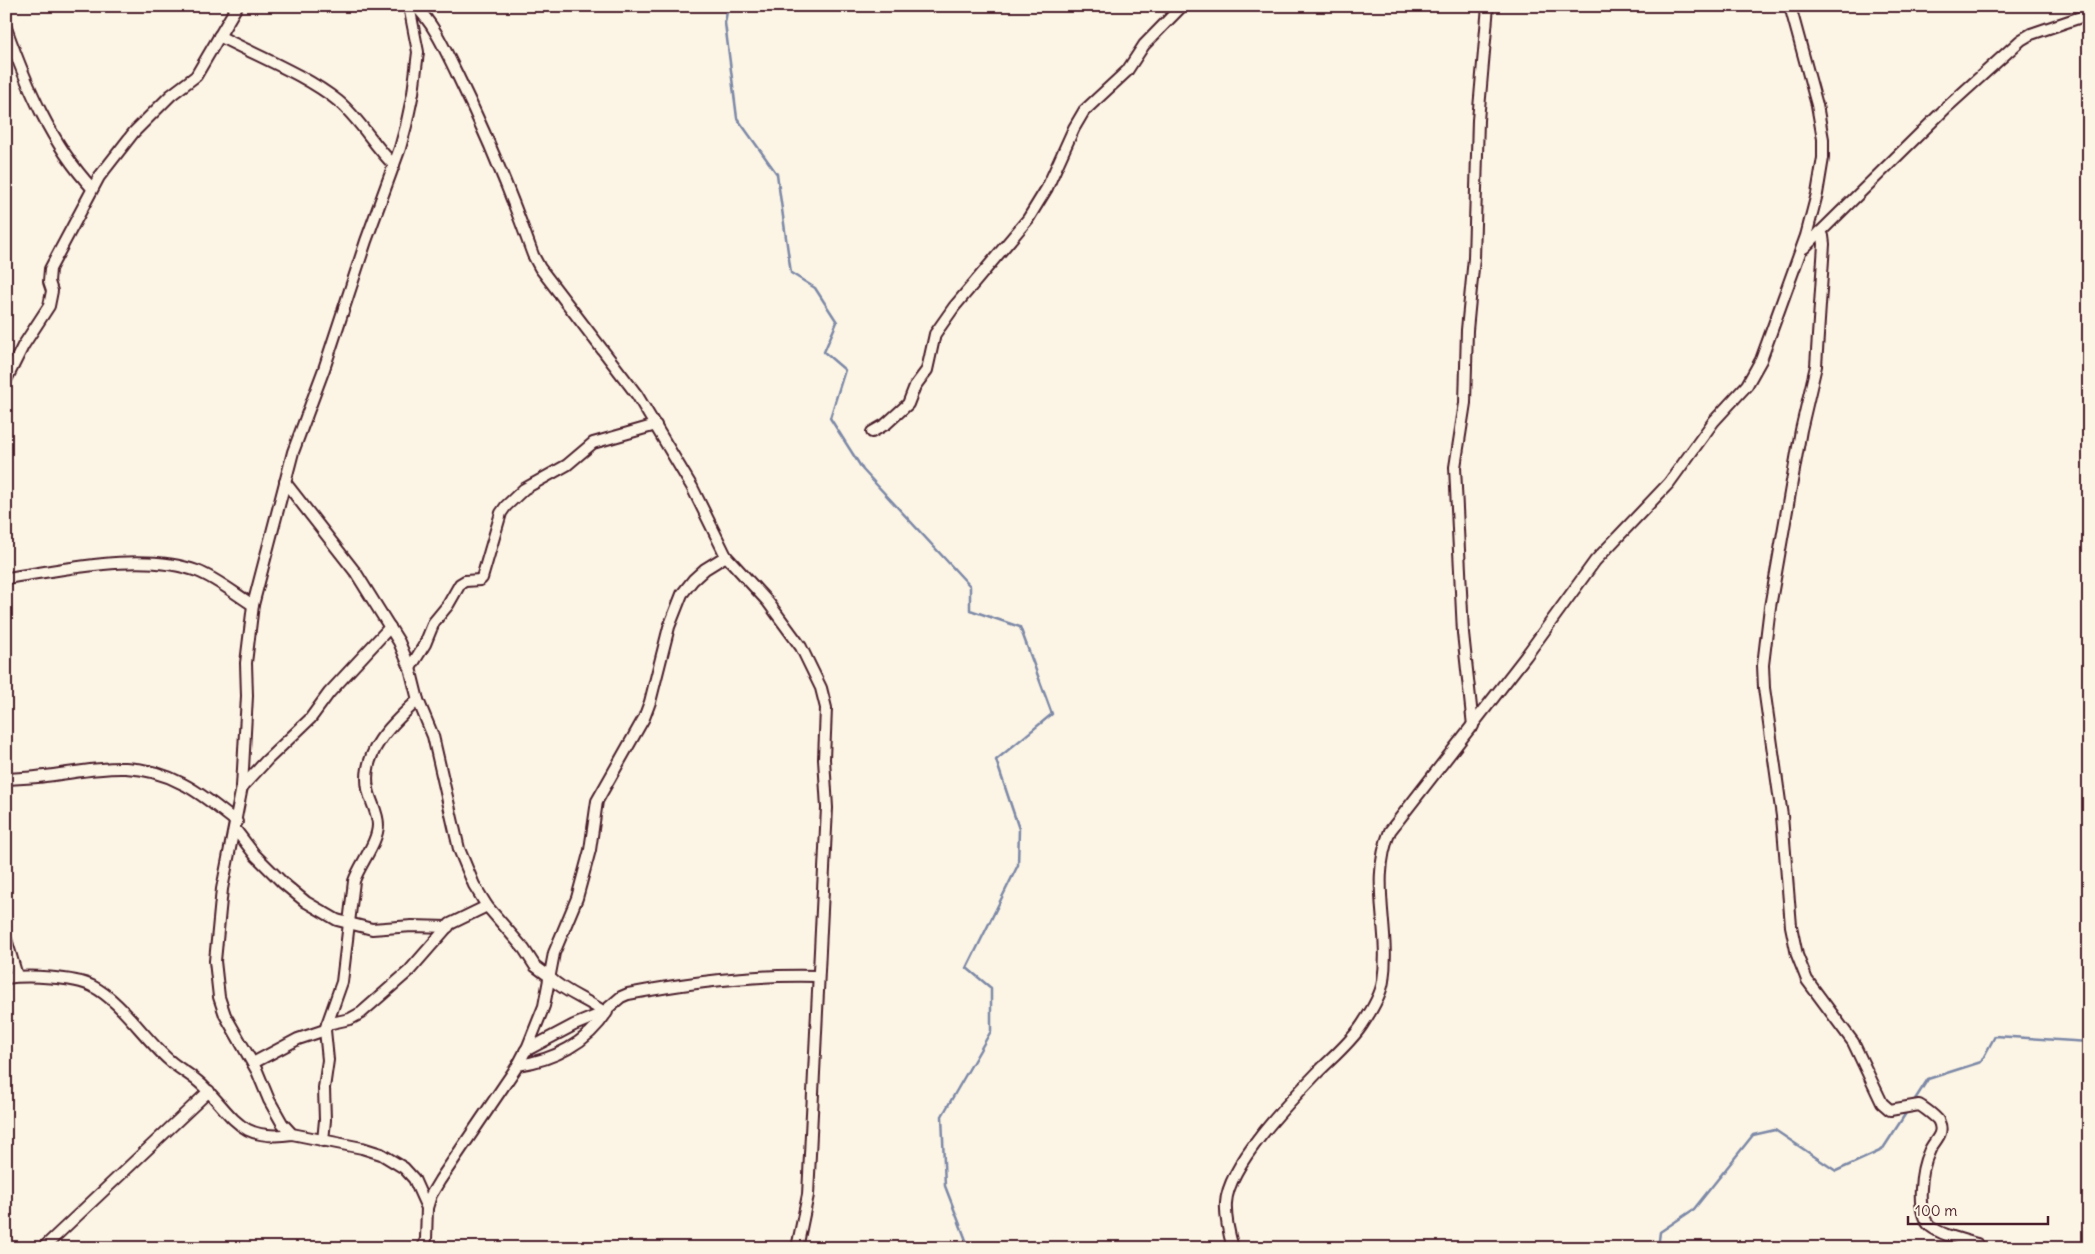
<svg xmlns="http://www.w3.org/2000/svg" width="2095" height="1254" viewBox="0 0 2095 1254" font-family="Delius,sans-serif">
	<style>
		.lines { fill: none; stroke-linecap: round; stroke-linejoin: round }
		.stream { stroke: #7c88a7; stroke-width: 2.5 }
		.minor-casing { stroke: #4a1f2b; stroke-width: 14 }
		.minor { stroke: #fcf5e5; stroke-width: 10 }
	</style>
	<rect width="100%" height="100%" fill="#fcf5e5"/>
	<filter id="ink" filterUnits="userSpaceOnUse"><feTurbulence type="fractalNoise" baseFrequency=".02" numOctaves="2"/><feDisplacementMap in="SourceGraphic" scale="10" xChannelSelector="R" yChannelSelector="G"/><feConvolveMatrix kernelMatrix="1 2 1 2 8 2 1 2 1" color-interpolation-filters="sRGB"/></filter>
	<g filter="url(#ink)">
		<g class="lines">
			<g class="stream">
				<polyline points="728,6 725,23 737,118 777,174 791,273 815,288 837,322 824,352 845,370 830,418 863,470 970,586 970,610 1020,627 1052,714 996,760 1019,829 1018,865 967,968 991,988 991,1031 942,1116 945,1186 969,1248"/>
				<polyline points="1912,1104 1928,1079 1981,1062 1995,1036 2089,1042"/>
				<polyline points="1658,1248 1660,1232 1694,1209 1753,1135 1775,1130 1836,1171 1882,1150 1908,1110"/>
			</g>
			<g class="minor-casing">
				<g id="minor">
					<polyline points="409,6 418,52 413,93 406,126 400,148 366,241 324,369 293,452 253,605 246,663 247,696 242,787 222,889 215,961 219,997 225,1015 257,1071 269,1100 282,1123 292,1134 362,1148 381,1154 404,1168 414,1179 427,1208 426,1239 423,1248"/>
					<path d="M415,6C435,25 445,50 457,74C486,133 511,194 533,255L540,268L637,395L692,487L726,556L768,602L801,647L821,688L826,708L824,759L827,808L808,1195L797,1248"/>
					<path d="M6,28C26,84 51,144 92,188"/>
					<path d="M219,36C257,56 306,75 338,101C360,119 374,146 394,165"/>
					<path d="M1820,232L1823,236L1824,244L1816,366L1801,430L1770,607L1763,665L1764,688L1782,816L1791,926L1797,955L1807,980L1853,1042L1882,1103L1890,1110L1919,1105C1923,1107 1938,1118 1939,1122C1945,1135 1933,1141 1929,1152C1921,1169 1915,1212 1930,1226C1943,1236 1961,1239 1977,1244L1981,1248"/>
					<polyline points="1804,248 1947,107 2021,40 2031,34 2084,16 2089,12"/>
					<polyline points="6,380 23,346 49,306 52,291 49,282 50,269 99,177 134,132 171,95 196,76 237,6"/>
					<polyline points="872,432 886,424 908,404 915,386 927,370 935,334 954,307 1028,219 1047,188 1074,128 1084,111 1127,71 1144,45 1182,6"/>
					<polyline points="285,482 356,573 399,642 410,668 418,700 433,736 459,849 474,885 487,906 524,949 535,966 550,977"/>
					<path d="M6,578C62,570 143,551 197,571C214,577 237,595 253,605"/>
					<polyline points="410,668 425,644 434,622 448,605 460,584 465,581 480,580 482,578 501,513 506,506 524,489 567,465 593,443 656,425"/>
					<polyline points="1473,726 1463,633 1455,467 1465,403 1467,330 1474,258 1478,120 1488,6"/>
					<path d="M6,779C19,778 32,778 45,776C96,770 134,758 183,784C203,794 219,809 237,822"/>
					<polyline points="242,787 267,760 310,719 329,693 390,627"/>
					<polyline points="235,829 255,855 283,883 306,902 337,920 372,929 412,926 448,927"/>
					<polyline points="6,939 17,976"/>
					<path d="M6,978C27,975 74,977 92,986C120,1000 145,1039 169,1060C179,1069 192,1075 202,1085C234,1116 239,1142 292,1134"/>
					<path d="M550,978C566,993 586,999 604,1012"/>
					<polyline points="327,1024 350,1019 361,1013 409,971 450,924 487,906"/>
					<path d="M525,1051L574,1025L601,1014L621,997L628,994C691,982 754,974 818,976"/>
					<polyline points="253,1063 298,1039 325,1030"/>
					<path d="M518,1065C554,1060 587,1043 607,1012"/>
					<path d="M323,1141L325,1120L324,1088L328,1060L325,1030L342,982L354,881C360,864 378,842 378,825C378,812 370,801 368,789C361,751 393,723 418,700"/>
					<polyline points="427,1208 431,1195 440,1180 518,1065 528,1046 544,1006 554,953 577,898 590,850 597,801 644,718 650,702 669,627 682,594 693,580 705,569 726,556"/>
					<polyline points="43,1248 209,1091"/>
					<path d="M1233,1248C1229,1234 1225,1218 1226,1203C1228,1165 1291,1100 1318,1072C1333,1057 1350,1043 1362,1025C1370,1013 1381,996 1383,981C1391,930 1369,882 1390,831L1526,656L1595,561L1669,483L1714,421L1747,385L1761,360L1806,236L1817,194L1823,158V139L1817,105L1790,6"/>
				</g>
			</g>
			<use href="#minor" class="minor"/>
		</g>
	</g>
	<rect width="2095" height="1254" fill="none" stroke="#fcf5e5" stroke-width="25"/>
	<rect x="12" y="12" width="2070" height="1229" fill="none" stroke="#4a1f2b" stroke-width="2" filter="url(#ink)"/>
	<path d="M1908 1216v8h140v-8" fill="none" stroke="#4a1f2b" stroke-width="2.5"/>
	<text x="1915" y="1216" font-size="15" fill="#4a1f2b" stroke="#fcf5e5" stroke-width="4" paint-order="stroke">100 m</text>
</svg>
